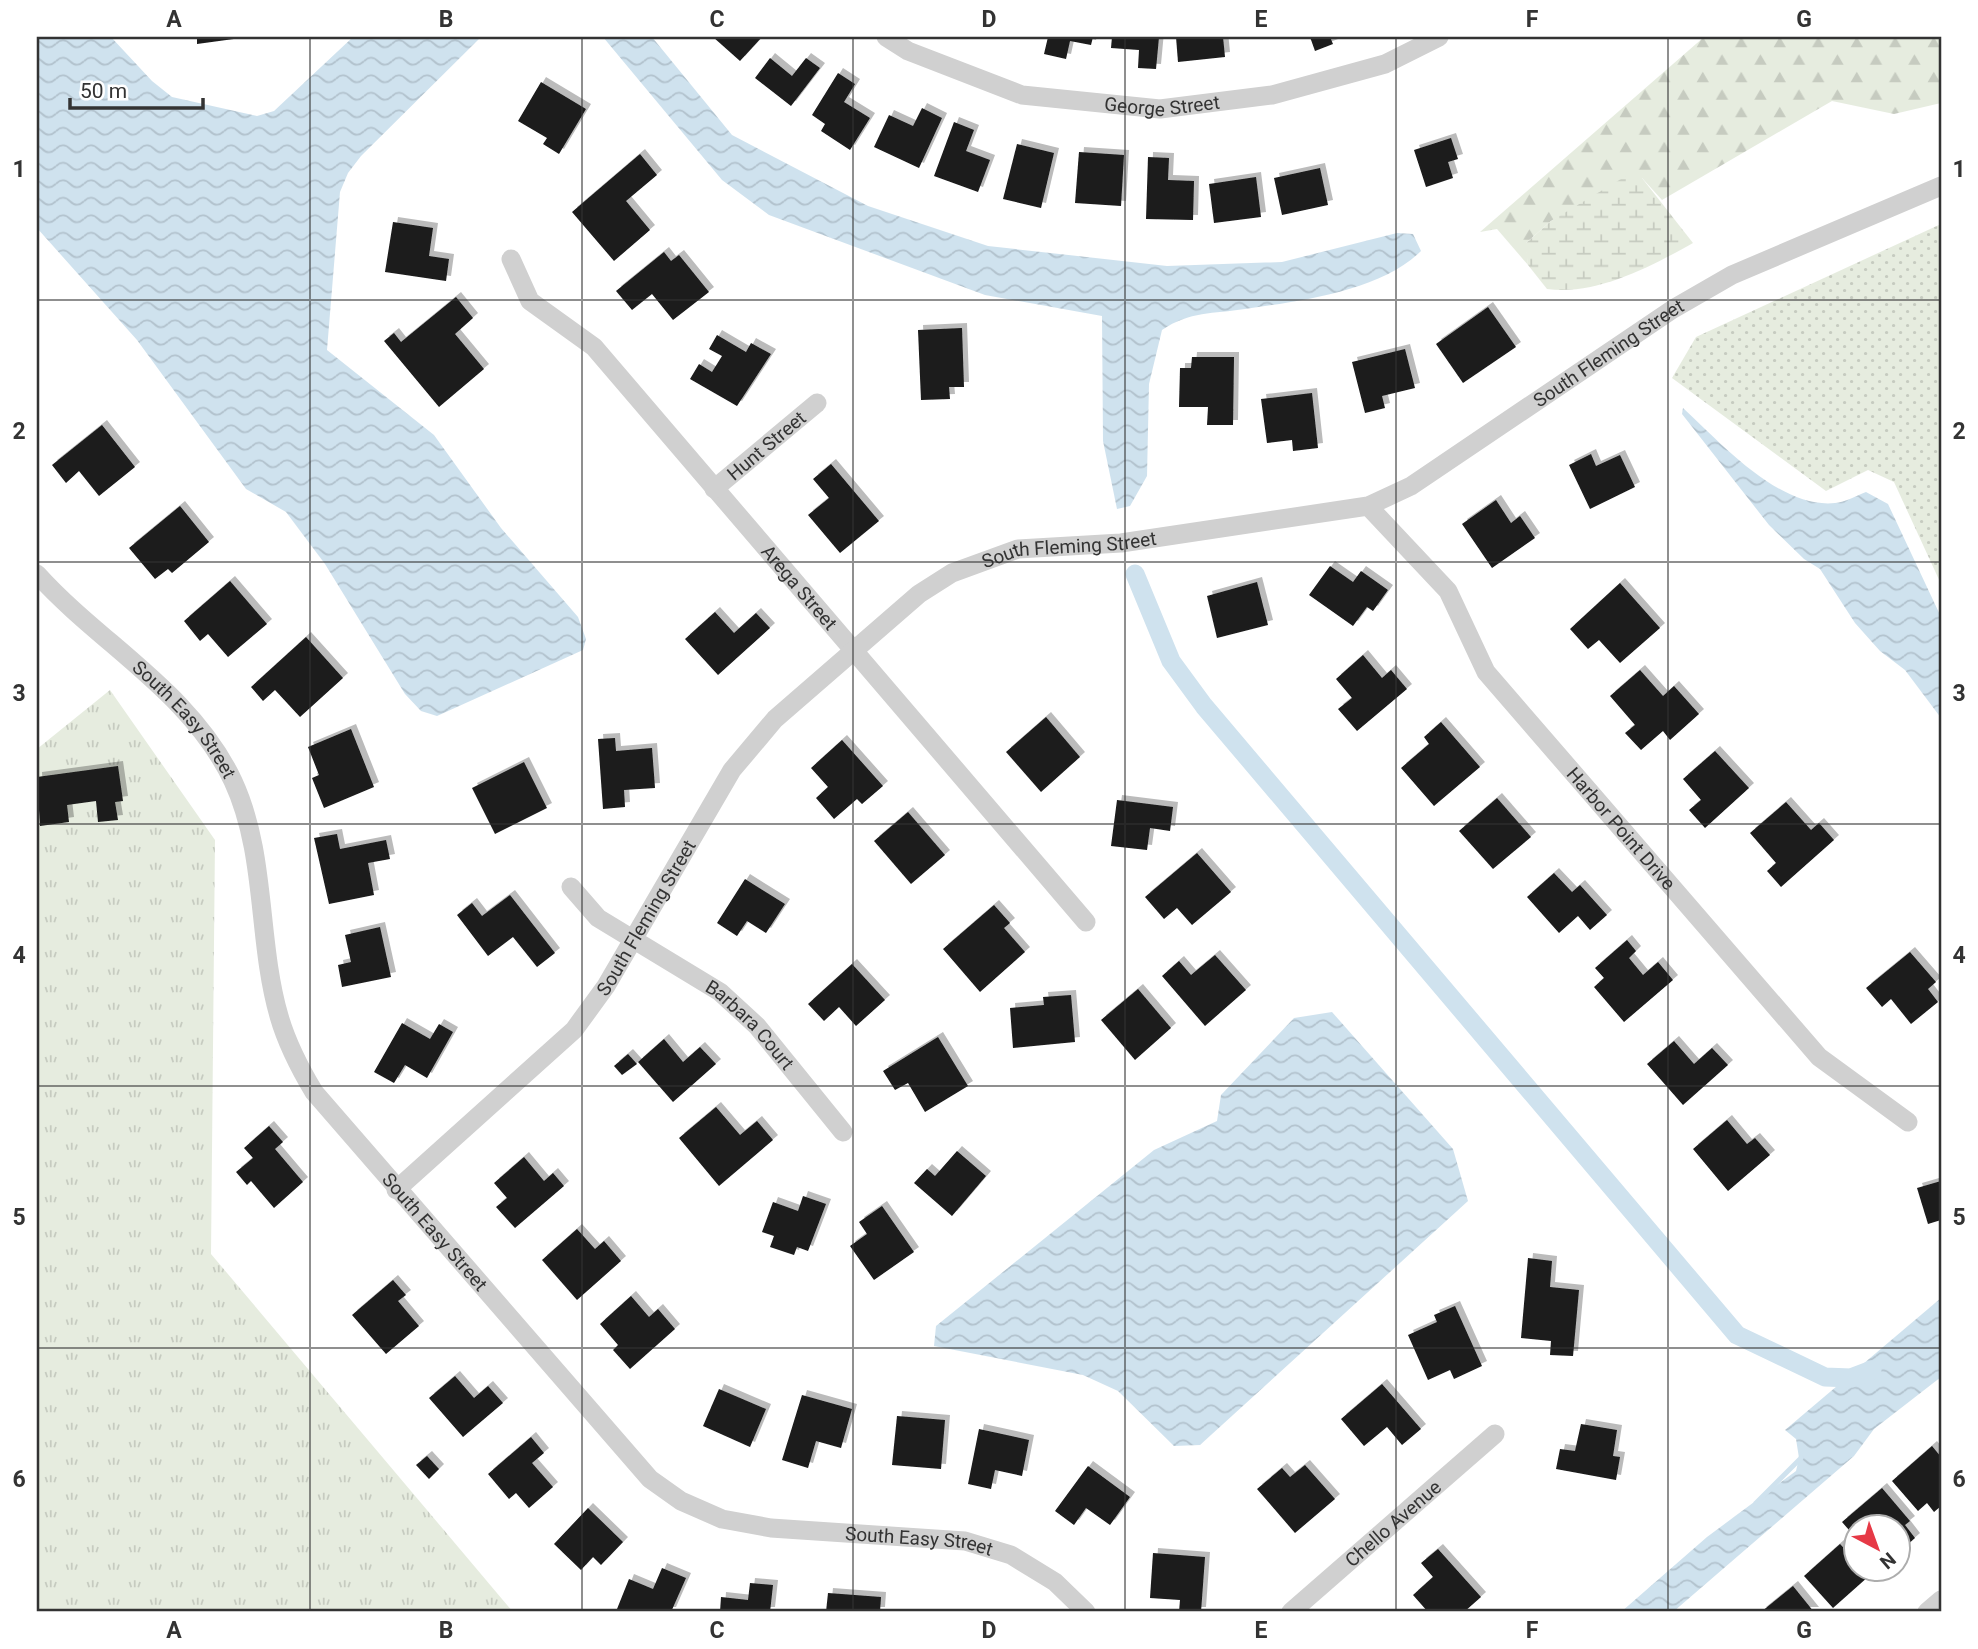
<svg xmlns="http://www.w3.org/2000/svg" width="1978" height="1649" viewBox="0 0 1978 1649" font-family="Roboto,sans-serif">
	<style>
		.grass { fill: url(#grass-dots) }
		.forest { fill: url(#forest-firs) }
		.wetland { fill: url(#wetland-marsh) }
		.park { fill: url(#park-tufts) }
		.water { fill: url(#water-waves) }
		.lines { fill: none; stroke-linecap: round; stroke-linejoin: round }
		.stream { stroke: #cfe2ee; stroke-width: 5 }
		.canal { stroke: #cfe2ee; stroke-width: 19 }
		.building { fill: #1a1a1a; filter: url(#shadow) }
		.minor { stroke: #d0d0d0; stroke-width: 19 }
		.grid { fill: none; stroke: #333; stroke-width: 2; stroke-opacity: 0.55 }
		.labels { text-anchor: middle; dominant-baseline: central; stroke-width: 7; stroke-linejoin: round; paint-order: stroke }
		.street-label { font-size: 19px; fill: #333; stroke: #fff }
		.neatline { fill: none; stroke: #333; stroke-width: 2.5 }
		.grid-label { font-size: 23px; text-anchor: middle; font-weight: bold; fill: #333 }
	</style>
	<defs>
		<pattern id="grass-dots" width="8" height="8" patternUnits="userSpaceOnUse" patternTransform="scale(1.75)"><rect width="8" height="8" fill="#e6ecdf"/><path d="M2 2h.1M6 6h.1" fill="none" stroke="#c6cbc0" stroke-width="1.8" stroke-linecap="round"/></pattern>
		<pattern id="forest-firs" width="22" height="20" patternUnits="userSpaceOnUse" patternTransform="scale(1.75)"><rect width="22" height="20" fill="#e6ecdf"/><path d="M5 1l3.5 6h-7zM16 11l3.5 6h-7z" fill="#c6cbc0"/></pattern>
		<pattern id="wetland-marsh" width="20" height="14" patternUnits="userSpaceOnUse" patternTransform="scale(1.75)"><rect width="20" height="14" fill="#e6ecdf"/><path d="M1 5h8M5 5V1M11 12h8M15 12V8" fill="none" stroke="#c6cbc0"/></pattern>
		<pattern id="park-tufts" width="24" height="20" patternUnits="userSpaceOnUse" patternTransform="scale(1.75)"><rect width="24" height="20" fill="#e6ecdf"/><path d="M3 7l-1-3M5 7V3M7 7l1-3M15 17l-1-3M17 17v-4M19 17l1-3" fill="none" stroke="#c6cbc0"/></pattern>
		<pattern id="water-waves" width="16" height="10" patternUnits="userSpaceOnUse" patternTransform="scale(1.75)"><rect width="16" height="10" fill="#cfe2ee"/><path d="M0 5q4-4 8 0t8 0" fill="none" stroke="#b2c2cd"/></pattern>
		<filter id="shadow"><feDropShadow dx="5" dy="-5" stdDeviation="0" flood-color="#0004"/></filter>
	</defs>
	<rect width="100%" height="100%" fill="#fff"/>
	<polygon class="grass" points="1941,224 1941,584 1894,482 1868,470 1826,491 1672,378 1696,337"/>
	<polygon class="forest" points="1704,37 1941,37 1941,103 1894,114 1832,101 1662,200 1642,178 1551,221 1526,243 1528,265 1497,229 1480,232"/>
	<path class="wetland" d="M1626,176L1642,178L1693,243C1652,266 1596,296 1547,289L1528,265L1525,244L1551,221Z"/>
	<polygon class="park" points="110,690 215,840 211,1254 513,1612 37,1612 37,749"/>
	<g class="water">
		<polygon points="37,37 111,37 152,81 172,97 257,116 274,111 353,37 481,37 361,156 348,173 340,192 327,350 434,435 501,528 578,617 586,639 583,650 437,716 421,711 405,694 325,564 286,512 246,489 137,340 37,228"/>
		<path d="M603,37H652L732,135L868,206L988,246L1167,266L1282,262L1397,233L1413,234L1421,251C1381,291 1300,301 1245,309C1213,314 1190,311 1162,330L1149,384L1147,476L1130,506L1117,509L1103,441L1102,316L985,295L769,215L722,180Z"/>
		<path d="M1683,408C1720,442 1779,509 1835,503C1845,502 1856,496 1866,492L1888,504L1941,617V718L1905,670L1880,651L1855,623L1820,569L1804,559L1769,525L1682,414Z"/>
		<polygon points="1332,1012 1453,1149 1468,1201 1200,1445 1174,1446 1118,1391 1083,1375 934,1346 936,1326 1154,1150 1217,1121 1221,1095 1294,1018"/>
		<polygon points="1941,1298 1941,1377 1874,1429 1854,1456 1673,1612 1621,1612 1707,1537 1796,1471 1799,1458 1796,1439 1785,1430"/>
	</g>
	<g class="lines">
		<polyline class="stream" points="1756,1503 1801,1458"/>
		<polyline class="canal" points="1135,574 1171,661 1204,706 1737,1335 1825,1377 1851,1378 1872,1370"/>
	</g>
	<g class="building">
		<polygon points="197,37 241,37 241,38 197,44"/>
		<polygon points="713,37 762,37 740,61"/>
		<polygon points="1048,37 1093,37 1091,45 1070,41 1066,59 1044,54"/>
		<polygon points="1112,37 1159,37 1156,69 1138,68 1139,50 1111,48"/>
		<polygon points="1176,37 1223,37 1225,57 1178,62"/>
		<polygon points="1310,37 1330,37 1333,44 1315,51"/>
		<polygon points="770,58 792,76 806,58 820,68 791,106 755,78"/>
		<polygon points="838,73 855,84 844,102 870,118 850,150 821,131 825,124 812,115"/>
		<polygon points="541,82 586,109 559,154 543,144 547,138 518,121"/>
		<polygon points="922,108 942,118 919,168 874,147 889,115 913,126"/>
		<polygon points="954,122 974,130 966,151 990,160 978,192 934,176"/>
		<polygon points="1451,138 1458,159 1448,162 1453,178 1426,187 1414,150"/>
		<polygon points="1017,144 1054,153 1041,208 1003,199"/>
		<polygon points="1079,152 1124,155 1121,206 1075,203"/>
		<polygon points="640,154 657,175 626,201 650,230 614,261 572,212"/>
		<polygon points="1148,157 1169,158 1168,180 1194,181 1193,220 1146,219"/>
		<polygon points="1320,168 1328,205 1282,215 1274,178"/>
		<polygon points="1256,177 1261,217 1214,223 1209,184"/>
		<polygon points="393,222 433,228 429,256 449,259 446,281 385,272"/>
		<polygon points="664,252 671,261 679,255 709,292 673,320 652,294 632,310 616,291"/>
		<polygon points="456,297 473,318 455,334 484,369 439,407 384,341 394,333 401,342"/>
		<polygon points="1488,307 1516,347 1463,383 1436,344"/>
		<polygon points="962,328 964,387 949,387 950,399 921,400 918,330"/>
		<polygon points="717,335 746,352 751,343 771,354 737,406 690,379 699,364 712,372 722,356 709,349"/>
		<polygon points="1405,349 1415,388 1382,396 1385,408 1365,413 1352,362"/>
		<polygon points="1192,357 1234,357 1233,425 1207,425 1208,407 1179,407 1180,368 1191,368"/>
		<polygon points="1312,393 1318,448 1293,451 1292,440 1267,443 1261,399"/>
		<polygon points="102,425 135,467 99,496 79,471 66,483 52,465"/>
		<polygon points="1591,454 1596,466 1620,455 1635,487 1590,509 1569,465"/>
		<polygon points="831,464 879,521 840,553 808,515 829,498 813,479"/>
		<polygon points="1496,500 1511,523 1520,516 1535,538 1492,568 1462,524"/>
		<polygon points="180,506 209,542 172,573 168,569 155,579 129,548"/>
		<polygon points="1330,566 1353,582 1361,571 1388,590 1373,611 1367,607 1353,626 1309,595"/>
		<polygon points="230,581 267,624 228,657 208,634 200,641 184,621"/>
		<polygon points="1257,582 1268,625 1217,638 1207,596"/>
		<polygon points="1620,583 1660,628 1620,663 1599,640 1588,649 1570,629"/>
		<polygon points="715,612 734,633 756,613 770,628 718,675 685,639"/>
		<polygon points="306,637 343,678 300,717 275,690 263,701 251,687"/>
		<polygon points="1363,655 1382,678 1391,670 1407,689 1357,731 1338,709 1352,698 1336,679"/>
		<polygon points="1640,670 1663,696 1674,686 1699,714 1670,740 1663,731 1641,750 1625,733 1635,725 1610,696"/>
		<polygon points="1046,717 1080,757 1041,792 1006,752"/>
		<polygon points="1441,722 1480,767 1434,806 1401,768 1429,744 1424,737"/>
		<polygon points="351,729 374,787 324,808 312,778 319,775 308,747"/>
		<polygon points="615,738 616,751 652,748 655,788 624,790 625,807 603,809 598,739"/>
		<polygon points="842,740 883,786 862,804 857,799 834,819 816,798 828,787 811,768"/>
		<polygon points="1715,751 1749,788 1705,828 1689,810 1701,800 1683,779"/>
		<polygon points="524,762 547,808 495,834 472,788"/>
		<polygon points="118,766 123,801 115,802 118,820 98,822 96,801 67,805 69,822 40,826 37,777"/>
		<polygon points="1497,798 1531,837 1493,869 1459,831"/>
		<polygon points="1117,800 1173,807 1170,831 1150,828 1147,850 1111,846"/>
		<polygon points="1786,802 1811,830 1819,823 1834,840 1781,887 1767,871 1776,863 1750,833"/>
		<polygon points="908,812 945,855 911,884 874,841"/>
		<polygon points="337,834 340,849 386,840 390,859 368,863 374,895 329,904 314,838"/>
		<polygon points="1197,853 1231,892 1192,925 1177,908 1164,919 1145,897"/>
		<polygon points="1554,873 1572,892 1580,885 1607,915 1590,930 1578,916 1559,933 1527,897"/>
		<polygon points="745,879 785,904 766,933 747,921 737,936 717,923"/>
		<polygon points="510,895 555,953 537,967 513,937 488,956 457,915 472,903 482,916"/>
		<polygon points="994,905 1010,923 1004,928 1025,952 980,992 943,949"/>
		<polygon points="380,927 391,977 342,987 338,965 351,962 345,935"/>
		<polygon points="1627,940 1636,951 1629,958 1643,975 1658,962 1673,980 1624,1022 1594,987 1604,978 1595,968"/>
		<polygon points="1910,952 1936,982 1928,989 1938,1002 1911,1024 1891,999 1882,1007 1866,988"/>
		<polygon points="1215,955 1246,990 1205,1026 1162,976 1179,961 1191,975"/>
		<polygon points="852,964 885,1000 856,1026 839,1007 824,1021 808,1004"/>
		<polygon points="1138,989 1171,1028 1135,1060 1101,1020"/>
		<polygon points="1071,995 1075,1042 1013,1048 1010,1008 1044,1005 1043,997"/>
		<polygon points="402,1023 430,1039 439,1024 453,1032 427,1078 405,1065 394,1083 374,1072"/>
		<polygon points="938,1037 968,1086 925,1112 908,1083 895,1090 883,1071"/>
		<polygon points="664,1039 683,1062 700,1047 716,1064 673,1102 638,1062"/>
		<polygon points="1674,1041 1694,1064 1712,1048 1728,1065 1683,1105 1647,1064"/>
		<polygon points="628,1054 637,1064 622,1075 614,1066"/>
		<polygon points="716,1107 740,1135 757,1121 773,1140 719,1186 679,1138"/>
		<polygon points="1727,1120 1747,1144 1755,1138 1770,1155 1728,1191 1693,1149"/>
		<polygon points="269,1126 283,1142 275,1149 303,1182 274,1208 251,1181 247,1185 236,1172 253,1158 244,1148"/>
		<polygon points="957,1151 986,1176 952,1216 914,1183 927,1169 935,1176"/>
		<polygon points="524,1157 544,1181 553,1173 564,1186 515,1228 496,1207 507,1198 494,1183"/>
		<polygon points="1941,1181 1941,1220 1928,1224 1917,1188"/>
		<polygon points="803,1196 826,1204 808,1251 797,1247 794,1255 770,1247 774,1236 762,1232 773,1202 798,1211"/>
		<polygon points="882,1206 914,1252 874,1280 850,1246 867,1234 859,1222"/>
		<polygon points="577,1229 595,1249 604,1241 621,1261 577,1300 542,1260"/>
		<polygon points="1528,1258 1552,1261 1550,1287 1579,1290 1573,1356 1550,1355 1551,1341 1521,1338"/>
		<polygon points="393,1280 406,1295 398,1301 419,1326 386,1354 352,1315"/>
		<polygon points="631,1296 649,1317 658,1309 675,1329 630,1369 613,1350 618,1345 600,1324"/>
		<polygon points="1455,1306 1482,1366 1454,1379 1450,1370 1428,1380 1408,1335 1437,1322 1434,1315"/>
		<polygon points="455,1376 474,1398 488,1386 503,1403 463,1437 429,1398"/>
		<polygon points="1382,1384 1421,1429 1402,1445 1387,1427 1364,1446 1341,1419"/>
		<polygon points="719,1389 766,1409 750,1447 703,1426"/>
		<polygon points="802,1395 852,1409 841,1448 816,1441 808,1468 782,1460"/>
		<polygon points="897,1416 945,1420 941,1469 892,1465"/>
		<polygon points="1581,1424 1617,1430 1613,1456 1620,1457 1616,1480 1556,1469 1560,1449 1575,1451"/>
		<polygon points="979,1429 1029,1440 1022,1476 995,1470 991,1489 968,1484"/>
		<polygon points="531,1437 544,1453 532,1463 553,1487 529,1508 516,1493 509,1499 488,1474"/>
		<polygon points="1932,1446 1941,1457 1941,1506 1934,1512 1927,1503 1918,1511 1892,1481"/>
		<polygon points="427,1456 439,1469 429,1479 416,1465"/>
		<polygon points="1305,1465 1335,1499 1295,1533 1257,1489 1282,1468 1290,1477"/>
		<polygon points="1088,1466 1130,1497 1110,1525 1086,1508 1074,1525 1055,1511"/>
		<polygon points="1882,1488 1910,1521 1905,1525 1915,1538 1898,1553 1898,1526 1856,1526 1856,1538 1842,1522"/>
		<polygon points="588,1508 623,1542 601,1565 593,1557 581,1570 554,1544"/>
		<polygon points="1840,1544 1856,1561 1856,1568 1862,1568 1869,1576 1833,1608 1804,1576"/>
		<polygon points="1438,1549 1481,1597 1464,1612 1428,1612 1413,1595 1433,1577 1421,1563"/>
		<polygon points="1153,1553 1205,1557 1201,1612 1179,1612 1180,1600 1150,1598"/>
		<polygon points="662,1568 686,1578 671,1612 626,1612 617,1609 629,1579 653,1589"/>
		<polygon points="750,1583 773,1585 770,1612 720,1612 721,1597 748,1600"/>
		<polygon points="1793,1586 1814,1612 1761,1612"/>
		<polygon points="828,1593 881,1597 880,1612 826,1612"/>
	</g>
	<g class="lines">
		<g class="minor">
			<path id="s1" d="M886,37L908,51L1022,95L1160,109L1272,95L1385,64L1439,37"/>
			<path id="s2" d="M511,259L530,301L594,347L1086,922"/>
			<path id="s3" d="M714,489L817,403"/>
			<path id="s4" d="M1368,506L1448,591L1486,672L1819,1057L1908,1122"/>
			<path id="s5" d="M37,574C100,644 191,692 233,781C267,854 257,940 279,1016C287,1044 299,1067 314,1092L650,1479L681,1501L722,1519L771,1528L965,1541L1011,1555L1055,1582L1086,1612"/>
			<path id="s6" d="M571,887L598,918L720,992L757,1026L843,1132"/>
			<path id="s7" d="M396,1190L574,1030L606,986L732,770L775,719L919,594L952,573L1018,549L1121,543L1368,506L1411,486L1673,309L1732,275L1941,186"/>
			<path id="s8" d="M1291,1612L1495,1434"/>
			<polyline points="1927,1612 1941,1600"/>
		</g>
	</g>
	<path class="grid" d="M310,37V1612M582,37V1612M853,37V1612M1125,37V1612M1396,37V1612M1668,37V1612M37,300H1941M37,562H1941M37,824H1941M37,1086H1941M37,1348H1941"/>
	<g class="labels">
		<g class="street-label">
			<text stroke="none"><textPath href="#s1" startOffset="289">George Street</textPath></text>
			<text stroke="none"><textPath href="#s7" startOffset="1549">South Fleming Street</textPath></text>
			<text stroke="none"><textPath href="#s3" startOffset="68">Hunt Street</textPath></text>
			<text stroke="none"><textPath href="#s7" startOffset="961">South Fleming Street</textPath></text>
			<text stroke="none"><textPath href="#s2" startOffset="441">Arega Street</textPath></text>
			<text stroke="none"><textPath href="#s5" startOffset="208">South Easy Street</textPath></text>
			<text stroke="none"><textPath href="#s4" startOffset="413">Harbor Point Drive</textPath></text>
			<text stroke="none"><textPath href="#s7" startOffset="373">South Fleming Street</textPath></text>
			<text stroke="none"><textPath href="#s6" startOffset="228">Barbara Court</textPath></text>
			<text stroke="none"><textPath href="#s5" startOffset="796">South Easy Street</textPath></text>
			<text stroke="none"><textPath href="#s8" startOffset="135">Chello Avenue</textPath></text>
			<text stroke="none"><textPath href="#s5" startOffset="1405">South Easy Street</textPath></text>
		</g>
	</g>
	<rect width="1978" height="1649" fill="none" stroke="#ffffff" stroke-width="77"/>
	<g transform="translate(1877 1548) rotate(139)"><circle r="33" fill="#ffffff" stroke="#adadad" stroke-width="2"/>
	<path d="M0-5L12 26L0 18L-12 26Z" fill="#e63946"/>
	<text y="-10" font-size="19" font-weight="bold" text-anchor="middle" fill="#333333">N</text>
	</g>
	<path d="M70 98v10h133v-10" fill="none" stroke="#333333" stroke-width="3.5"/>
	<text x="80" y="98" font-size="21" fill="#333333" stroke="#ffffff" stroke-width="5" paint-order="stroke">50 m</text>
	<rect x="38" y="38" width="1902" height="1572" class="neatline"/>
	<g class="grid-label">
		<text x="174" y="27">A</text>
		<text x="446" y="27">B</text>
		<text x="717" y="27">C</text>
		<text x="989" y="27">D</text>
		<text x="1261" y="27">E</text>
		<text x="1532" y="27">F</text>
		<text x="1804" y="27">G</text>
		<text x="19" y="177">1</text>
		<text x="1959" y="177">1</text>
		<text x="19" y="439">2</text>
		<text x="1959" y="439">2</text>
		<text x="19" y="701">3</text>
		<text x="1959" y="701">3</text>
		<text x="19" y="963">4</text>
		<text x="1959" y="963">4</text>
		<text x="19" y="1225">5</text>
		<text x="1959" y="1225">5</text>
		<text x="19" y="1487">6</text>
		<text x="1959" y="1487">6</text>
		<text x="174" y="1638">A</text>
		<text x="446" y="1638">B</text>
		<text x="717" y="1638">C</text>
		<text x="989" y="1638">D</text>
		<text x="1261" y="1638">E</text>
		<text x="1532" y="1638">F</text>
		<text x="1804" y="1638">G</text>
	</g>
</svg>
